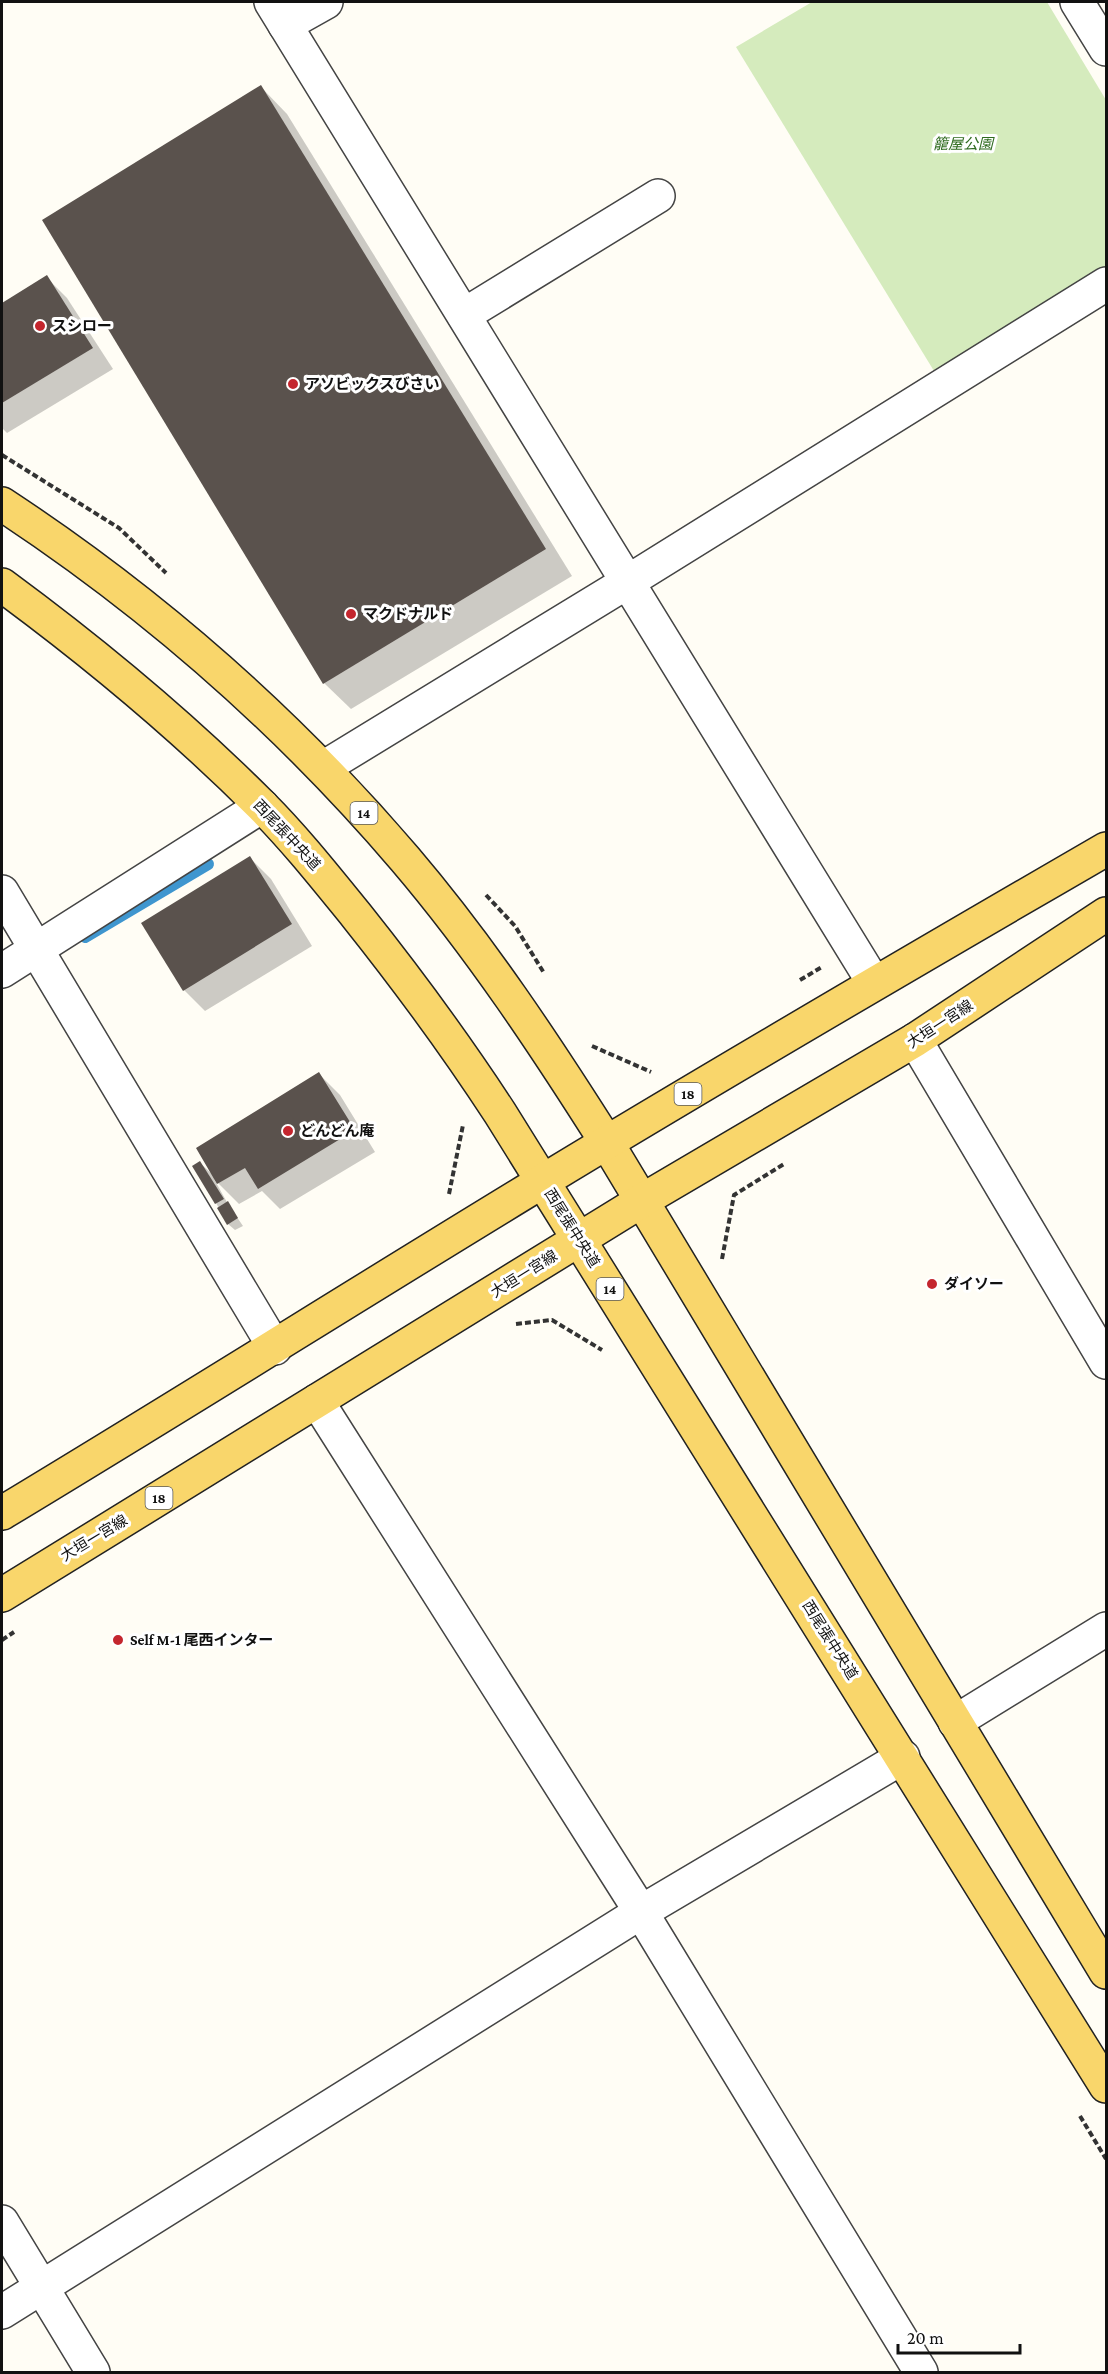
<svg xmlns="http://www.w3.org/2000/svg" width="1108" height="2374" viewBox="0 0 1108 2374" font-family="'Crimson Pro','Noto Sans JP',serif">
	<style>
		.green { fill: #d5ebbd }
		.shadow { fill: #0003 }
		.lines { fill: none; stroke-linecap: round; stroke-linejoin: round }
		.stream { stroke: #3f96cf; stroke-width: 12 }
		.building { fill: #5a524d }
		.minor-casing { stroke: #444; stroke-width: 36 }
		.major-casing { stroke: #222; stroke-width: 36 }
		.path { stroke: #333; stroke-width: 4; stroke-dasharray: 6 3; stroke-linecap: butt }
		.minor { stroke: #fff; stroke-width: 33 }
		.major { stroke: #f9d66b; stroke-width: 33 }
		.poi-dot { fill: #c4262e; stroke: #fff; stroke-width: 2 }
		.labels { text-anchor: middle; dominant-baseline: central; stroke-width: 6; stroke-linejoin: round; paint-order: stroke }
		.shield { fill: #fff; stroke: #585858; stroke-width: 1.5 }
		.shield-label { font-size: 14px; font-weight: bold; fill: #111 }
		.park-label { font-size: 15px; font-style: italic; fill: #2f6b1f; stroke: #fff }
		.poi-label { font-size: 15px; font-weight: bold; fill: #111; stroke: #fff; text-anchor: start }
		.street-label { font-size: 15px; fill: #111; stroke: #fff }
	</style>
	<rect width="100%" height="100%" fill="#fffdf5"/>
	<polygon class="green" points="812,2 1047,2 1106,100 1106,269 934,371 736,47"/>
	<g class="shadow">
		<polygon points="261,87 287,114 572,576 351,709 324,683"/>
		<polygon points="46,277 67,298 113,369 7,433 2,428 2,305"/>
		<polygon points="250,858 271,879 312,946 205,1011 184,990"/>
		<polygon points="319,1074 340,1095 375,1152 280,1209 262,1191 239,1204 214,1179 228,1204 243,1226 235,1230 228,1224 216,1203 200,1163 212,1174"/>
	</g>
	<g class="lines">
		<polyline class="stream" points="85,937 208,864"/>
	</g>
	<g class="building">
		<polygon points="261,85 546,549 323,684 42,220"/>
		<polygon points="47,275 93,348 2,403 2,303"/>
		<polygon points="250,856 292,924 183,991 141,923"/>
		<polygon points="319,1072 355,1130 258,1189 245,1168 217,1184 196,1148"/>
		<polygon points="200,1161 224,1199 215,1204 192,1166"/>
		<polygon points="228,1201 238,1218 227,1225 217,1208"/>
	</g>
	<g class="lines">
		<g class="minor-casing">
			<g id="minor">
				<polyline points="271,2 874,983"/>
				<polyline points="1077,2 1106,49"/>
				<polyline points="285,25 326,2"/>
				<polyline points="464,315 658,196"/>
				<polyline points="323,768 629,581 1106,284"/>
				<polyline points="2,892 275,1348"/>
				<polyline points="2,971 262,806"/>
				<polyline points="915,1040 1106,1362"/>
				<polyline points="317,1401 641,1912 921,2372"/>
				<polyline points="955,1722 1106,1629"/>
				<polyline points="2,2222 93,2372"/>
				<polyline points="2,2312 641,1912 903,1757"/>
			</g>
		</g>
		<g class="major-casing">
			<g id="major">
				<path d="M2,504C151,602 289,723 405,859C480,947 545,1045 607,1143L1106,1972"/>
				<path d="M2,585C93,652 180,724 261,805C295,839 325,877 356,915C407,979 455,1044 500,1113L1106,2086"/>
				<path d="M2,1513C183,1404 362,1291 543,1181C729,1068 918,958 1106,849"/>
				<polyline points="2,1595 643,1200 915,1040 1106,914"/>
			</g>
		</g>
		<g class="path">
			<polyline points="2,455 119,528 166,573"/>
			<polyline points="486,895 515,926 544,973"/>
			<polyline points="800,980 822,967"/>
			<polyline points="592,1046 651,1072"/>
			<polyline points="449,1194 463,1125"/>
			<polyline points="722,1259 734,1195 784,1164"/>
			<polyline points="516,1324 552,1320 602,1350"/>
			<polyline points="2,1640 14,1632"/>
			<polyline points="1080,2116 1106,2159"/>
		</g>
		<use href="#minor" class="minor"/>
		<use href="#major" class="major"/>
	</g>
	<g class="poi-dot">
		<circle cx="40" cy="326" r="6"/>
		<circle cx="293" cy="384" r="6"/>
		<circle cx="351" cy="614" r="6"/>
		<circle cx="288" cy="1131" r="6"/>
		<circle cx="932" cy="1284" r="6"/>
		<circle cx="118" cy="1640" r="6"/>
	</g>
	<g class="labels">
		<g class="shield">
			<rect x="350.5" y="802" width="27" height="22" rx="4.5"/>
			<rect x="674.5" y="1083" width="27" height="22" rx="4.5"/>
			<rect x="596.5" y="1278" width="27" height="22" rx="4.5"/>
			<rect x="145.5" y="1487" width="27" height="22" rx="4.5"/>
		</g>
		<g class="shield-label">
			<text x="364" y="813">14</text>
			<text x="688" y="1094">18</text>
			<text x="610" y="1289">14</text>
			<text x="159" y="1498">18</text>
		</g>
		<g class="park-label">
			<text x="963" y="144">籠屋公園</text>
		</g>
		<g class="poi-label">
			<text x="52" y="326">スシロー</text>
			<text x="305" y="384">アソビックスびさい</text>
			<text x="363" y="614">マクドナルド</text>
			<text x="300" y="1131">どんどん庵</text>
			<text x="944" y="1284">ダイソー</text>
			<text x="130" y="1640">Self M-1 尾西インター</text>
		</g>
		<g class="street-label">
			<text transform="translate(287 835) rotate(47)">西尾張中央道</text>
			<text transform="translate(940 1024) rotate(-33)">大垣一宮線</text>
			<text transform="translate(572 1228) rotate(58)">西尾張中央道</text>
			<text transform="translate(524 1274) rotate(-32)">大垣一宮線</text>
			<text transform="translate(94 1538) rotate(-31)">大垣一宮線</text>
			<text transform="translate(830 1640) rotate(58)">西尾張中央道</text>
		</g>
	</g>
	<rect width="1108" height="2374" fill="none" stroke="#111111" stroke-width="6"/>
	<path d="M898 2344v9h122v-9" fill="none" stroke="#111111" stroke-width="3"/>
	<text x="907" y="2344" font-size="18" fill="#111111" stroke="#ffffff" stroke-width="4.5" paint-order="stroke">20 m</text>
</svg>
